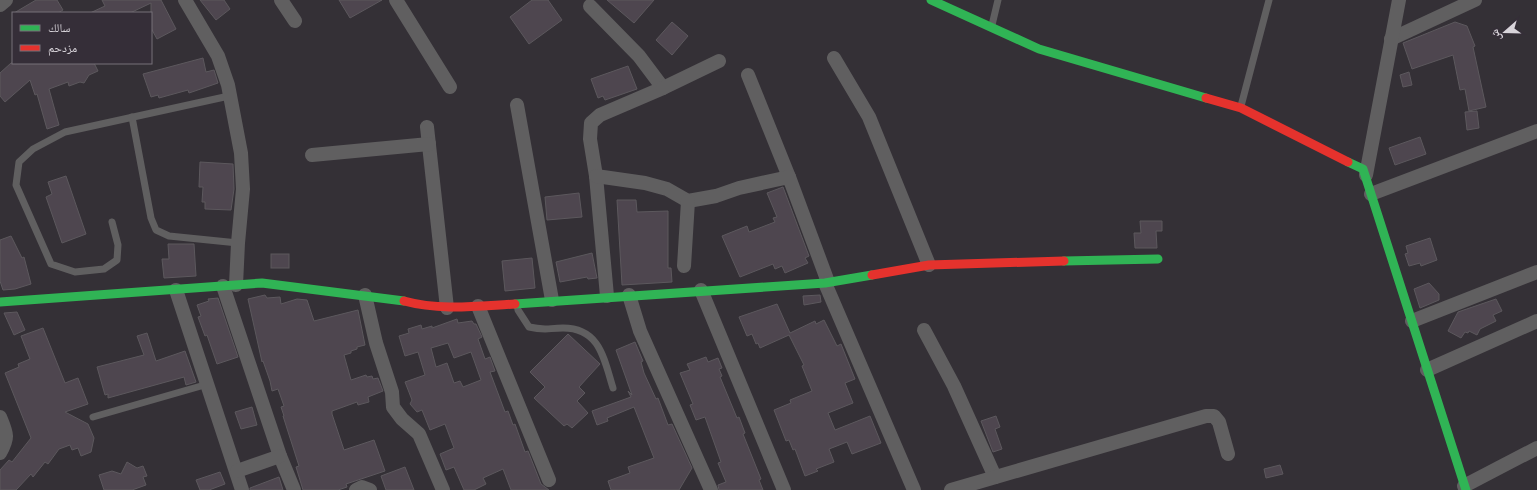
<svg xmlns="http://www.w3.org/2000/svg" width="1537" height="490" viewBox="0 0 1537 490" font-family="Lato,'Noto Naskh Arabic',sans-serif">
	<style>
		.building { fill: #4e464f; stroke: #5c585d; fill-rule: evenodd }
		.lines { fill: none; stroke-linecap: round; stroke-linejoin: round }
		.lane { stroke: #605f60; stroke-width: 7 }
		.street { stroke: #605f60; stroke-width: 14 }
		.fast { stroke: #30b455; stroke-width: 9 }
		.jam { stroke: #e5322d; stroke-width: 9 }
	</style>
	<rect width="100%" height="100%" fill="#343036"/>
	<g class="building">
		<polygon points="36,0 57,0 63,10 58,13 14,13"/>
		<polygon points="102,0 161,0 176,29 157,39 151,28 151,3 130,13 90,13 105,6"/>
		<polygon points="200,0 224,0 230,9 216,20"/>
		<polygon points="339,0 382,0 350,18"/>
		<polygon points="532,0 548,0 562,20 529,44 510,17"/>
		<polygon points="607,0 654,0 634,23"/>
		<polygon points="672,22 688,36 672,55 656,40"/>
		<polygon points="1455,22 1467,26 1475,46 1473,47 1486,107 1469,111 1465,89 1460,90 1453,55 1412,69 1403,43"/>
		<polygon points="203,58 206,72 214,70 218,83 189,93 188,90 159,98 158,95 151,97 143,74"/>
		<polygon points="11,63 94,63 98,71 89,75 84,83 80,82 69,86 68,82 49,89 59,125 47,129 37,94 35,95 30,80 5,102 0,96 0,73"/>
		<polygon points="628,66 637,89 605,100 603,96 598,98 591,79"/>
		<polygon points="1409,72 1412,85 1403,87 1400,75"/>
		<polygon points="1477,111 1479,128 1467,130 1465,112"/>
		<polygon points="1420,137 1426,154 1395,165 1389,148"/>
		<polygon points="200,162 233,164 234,189 231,210 205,209 205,202 202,202 203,187 199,187"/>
		<polygon points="66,176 86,234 62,243 46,197 52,194 48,182"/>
		<polygon points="783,187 809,256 805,258 808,263 785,273 782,266 775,269 773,264 740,277 722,236 747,226 749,232 775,222 773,218 777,217 767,193"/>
		<polygon points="579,193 582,217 547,220 545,197"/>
		<polygon points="617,200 636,200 637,212 668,211 668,268 671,268 672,282 622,285"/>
		<polygon points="1140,221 1162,221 1162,231 1156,231 1157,248 1135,248 1134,233 1141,233"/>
		<polygon points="11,236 22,258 24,257 31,284 15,289 3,290 0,281 0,240"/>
		<polygon points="1430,238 1437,260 1421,266 1420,263 1409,266 1405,254 1408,253 1406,246"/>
		<polygon points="168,244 194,244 196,276 164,278 162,259 169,259"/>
		<polygon points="592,253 597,278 588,279 587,277 560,282 556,262"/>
		<rect x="271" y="254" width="18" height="14"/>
		<polygon points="532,258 535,288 505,291 502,261"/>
		<polygon points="1429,283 1439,294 1439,300 1420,308 1414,289"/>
		<polygon points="265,295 267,298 280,297 281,304 297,299 307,300 314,321 358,310 365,345 357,347 357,349 351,351 351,353 344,355 351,380 366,375 367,377 372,376 373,379 378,378 383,391 368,397 369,402 358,405 357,402 332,411 332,414 344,450 374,440 385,471 346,484 347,487 338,490 303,490 296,467 299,466 283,416 284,416 281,407 284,406 278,389 272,391 270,381 263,361 262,362 248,299"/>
		<polygon points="820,295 821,302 804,305 803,296"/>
		<polygon points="218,298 238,357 217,364 207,335 205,336 198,317 201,316 197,305 209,301 208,299"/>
		<polygon points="1496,299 1502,311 1493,315 1496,321 1480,329 1477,335 1469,331 1468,333 1465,332 1461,338 1448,331 1458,312"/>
		<polygon points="777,304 790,333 815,321 816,324 824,320 837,346 841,344 855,379 845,383 853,403 828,413 835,430 870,416 881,443 852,454 847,442 829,449 834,462 816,469 818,471 805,476 795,449 793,450 789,440 786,441 774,410 791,403 790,400 812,391 802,366 804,365 789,335 760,348 758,343 756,344 752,334 747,336 739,317"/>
		<polygon points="17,312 25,330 14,335 4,313"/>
		<path d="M457,319L458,323L472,321L474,324H476L482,337L478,339L485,359L490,357L495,371L490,372L505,412L508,411L513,425L515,424L525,452L528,451L541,484L549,490H511L503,469L483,478L486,484L474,490H464L454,467L446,470L440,454L454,448L445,424L430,430L422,410L417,412L410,404L412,400L405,382L425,375L418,352L405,356L399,336L409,333L408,329L421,325L422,329L432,326V328ZM448,343L454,358L471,352L481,380L463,387L460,381L454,383L447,363L436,367L431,348Z"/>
		<polygon points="43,328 65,383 78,378 88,404 65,412 88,424 94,438 91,452 81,456 78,448 72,450 70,445 59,449 48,464 45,462 33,477 31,474 16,490 0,490 0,470 9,460 12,462 31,438 5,373 19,367 18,364 30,359 21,336"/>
		<polygon points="147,333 156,361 185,351 196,382 186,385 184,377 108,398 108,394 105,395 97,367 144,355 137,336"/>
		<polygon points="568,334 600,364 579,387 585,393 577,401 588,413 572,428 567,424 564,426 534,398 545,387 530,372"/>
		<polygon points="635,342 643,361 641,362 644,373 656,399 658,398 668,425 672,424 692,468 679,490 611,490 608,481 630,473 628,467 654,458 634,407 607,418 608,421 597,425 592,411 631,397 628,391 632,395 616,350"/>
		<polygon points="706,357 708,362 718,358 722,368 719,369 722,376 720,377 737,418 739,417 745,433 743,434 761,479 759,480 763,490 719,490 718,485 726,482 718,463 721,462 705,417 696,420 690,405 693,404 680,373 690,370 687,364"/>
		<polygon points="252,407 257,425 241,429 235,412"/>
		<polygon points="996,416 1000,427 995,429 1002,449 993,452 981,421"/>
		<polygon points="127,462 137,468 143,466 147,476 143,477 146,485 132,490 104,490 99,475 112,471 121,474"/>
		<polygon points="1280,465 1283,474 1266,478 1264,469"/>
		<polygon points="405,467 414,490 386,490 381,476"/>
		<polygon points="220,472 225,484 209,490 200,490 196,480"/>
		<polygon points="279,477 283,490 250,490 250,488"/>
	</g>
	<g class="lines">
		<g class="lane">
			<polyline points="992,25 998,0"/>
			<polyline points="1241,106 1269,0"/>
			<polyline points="132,117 151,218 156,230 169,236 238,243"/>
			<polyline points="112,222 118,245 117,260 104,269 75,272 51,264 16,185 19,162 33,149 65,132 229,96"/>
			<path d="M517,304L518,310L529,327C546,331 548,328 563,328C600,328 604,359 613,388"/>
			<polyline points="93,417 208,384"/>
		</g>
		<g class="street">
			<polyline points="185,0 218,56 228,85 241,153 243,189 238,243 236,285"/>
			<polyline points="281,0 295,21"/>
			<polyline points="396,0 450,87"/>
			<polyline points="0,5 6,0"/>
			<polyline points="590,6 639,56 663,88 600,115 591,123 590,139 596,176 607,296"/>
			<polyline points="1391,39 1475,0"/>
			<polyline points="834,58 869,117 929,265"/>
			<polyline points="748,75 789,177"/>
			<polyline points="663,88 719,61"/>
			<polyline points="517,105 552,300"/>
			<polyline points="427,127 447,308"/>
			<polyline points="312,155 429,144"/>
			<polyline points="1366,175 1399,0"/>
			<polyline points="596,176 645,183 667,189 688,201 716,196 739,188 789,177 828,282"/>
			<polyline points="1371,194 1537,131"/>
			<polyline points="684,266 688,201"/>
			<polyline points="825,283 914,490"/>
			<polyline points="223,286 280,456 294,490"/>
			<polyline points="176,290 242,490"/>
			<polyline points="701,290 784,490"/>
			<polyline points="365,295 376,343 392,392 393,407 402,419 419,434 443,490"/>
			<polyline points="629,295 640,331 711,490"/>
			<polyline points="478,306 549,480"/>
			<polyline points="1412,321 1537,272"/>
			<polyline points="924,330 954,386 995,477"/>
			<polyline points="1427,370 1537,321"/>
			<path d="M0,417C7,434 9,437 0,453"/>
			<polyline points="237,471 280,456"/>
			<polyline points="1464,486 1537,448"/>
			<polyline points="356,490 362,487 370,490"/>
			<polyline points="951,490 1206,416 1214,416 1219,422 1228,454"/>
		</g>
		<g class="fast">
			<polyline points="931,0 1039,49 1206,98"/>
			<polyline points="1348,162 1363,169 1466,490"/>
			<polyline points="1064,261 1158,259"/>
			<polyline points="0,302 262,283 404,301"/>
			<polyline points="515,304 825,283 872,275"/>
		</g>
		<g class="jam">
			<polyline points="1206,98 1241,108 1348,162"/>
			<polyline points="872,275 929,265 1064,261"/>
			<path d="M404,301C441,311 477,306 515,304"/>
		</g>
	</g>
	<rect x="12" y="12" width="140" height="52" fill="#352e38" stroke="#767079"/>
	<rect x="20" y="25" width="20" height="6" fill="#30b455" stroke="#767079"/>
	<text x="48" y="32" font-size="12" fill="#d8d4da">سالك</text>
	<rect x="20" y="45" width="20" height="6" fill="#e5322d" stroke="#767079"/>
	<text x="48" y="52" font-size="12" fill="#d8d4da">مزدحم</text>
	<g transform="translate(1505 32) rotate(250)" stroke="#352e38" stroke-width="3" paint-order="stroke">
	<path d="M0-3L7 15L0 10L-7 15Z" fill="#d8d4da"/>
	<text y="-6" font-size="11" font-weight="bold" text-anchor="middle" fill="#d8d4da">ش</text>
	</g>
</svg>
